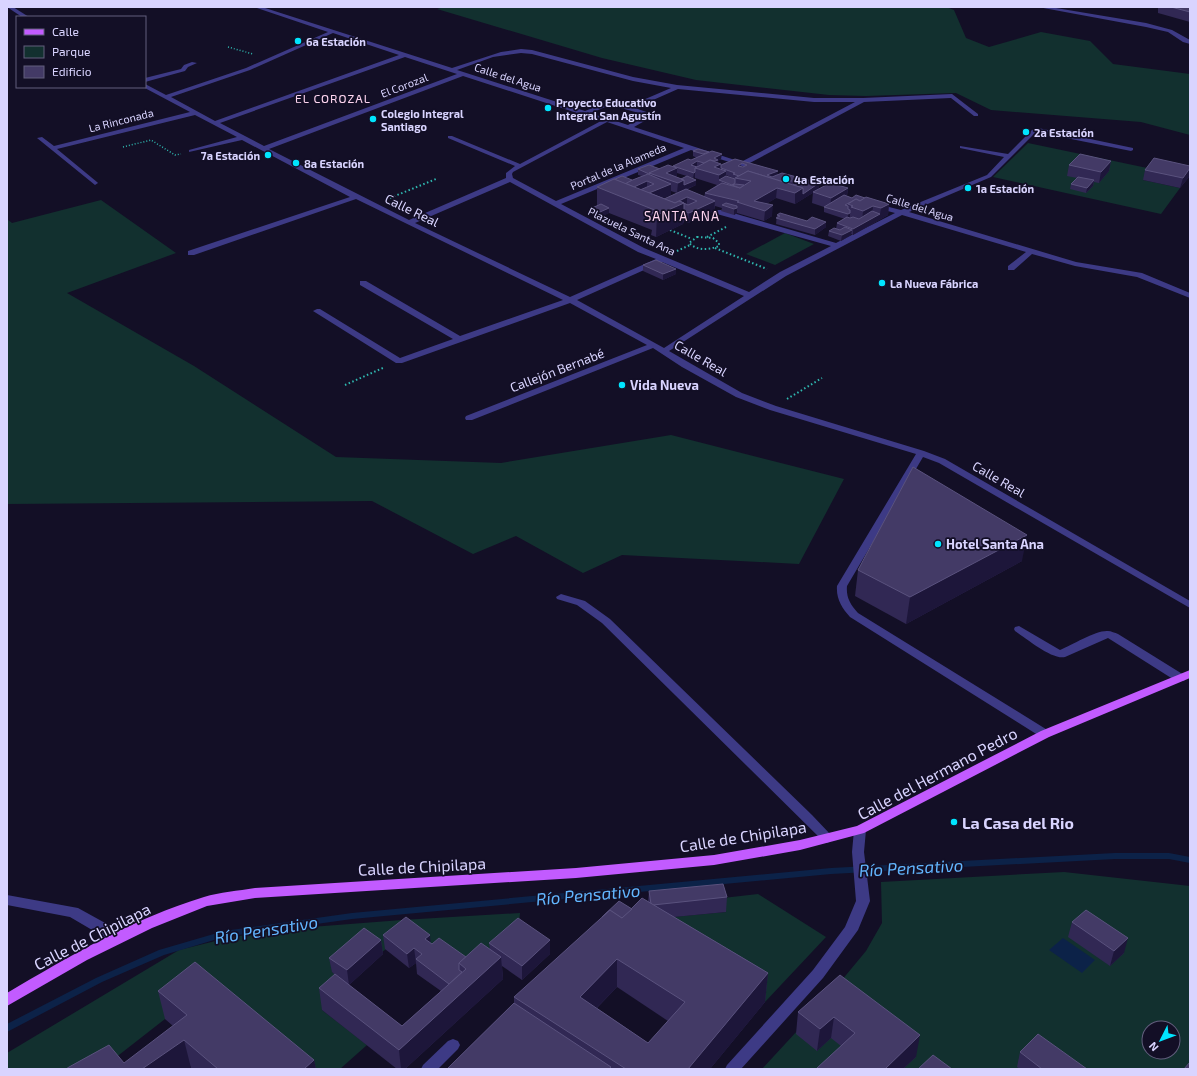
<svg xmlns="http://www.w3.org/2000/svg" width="1197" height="1076" viewBox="0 0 1197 1076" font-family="'Exo 2',sans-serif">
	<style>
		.green { fill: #12302f; fill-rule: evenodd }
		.water { fill: #0c2248 }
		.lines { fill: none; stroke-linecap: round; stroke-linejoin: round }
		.stream { fill: #0c2248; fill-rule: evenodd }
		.path-far1 { stroke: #2fb8b0; stroke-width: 1.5; stroke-dasharray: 1 2; stroke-linecap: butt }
		.path { stroke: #2fb8b0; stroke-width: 2; stroke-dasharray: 1.5 2.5; stroke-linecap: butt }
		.minor { fill: #3d3a85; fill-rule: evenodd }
		.major { fill: #c25bff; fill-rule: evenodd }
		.wall { fill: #312854; fill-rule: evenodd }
		.shaded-wall { fill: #1d163a }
		.building { fill: #433a66; stroke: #5a527e; fill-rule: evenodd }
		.poi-dot { fill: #00e5ff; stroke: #130f26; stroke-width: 1.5 }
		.labels { text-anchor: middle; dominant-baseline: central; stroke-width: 3.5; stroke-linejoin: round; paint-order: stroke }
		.far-poi-label { font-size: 11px; font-weight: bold; fill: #d9d4ff; stroke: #130f26; text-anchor: start }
		.far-street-label { font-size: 11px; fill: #d9d4ff; stroke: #130f26 }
		.far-neighbourhood-label { font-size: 12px; letter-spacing: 1px; fill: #ffd6f0; stroke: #130f26 }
		.street-label { font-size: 13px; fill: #d9d4ff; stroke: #130f26 }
		.far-quarter-label { font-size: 13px; letter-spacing: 1px; fill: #ffd6f0; stroke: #130f26 }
		.poi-label { font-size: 13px; font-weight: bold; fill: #d9d4ff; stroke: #130f26; text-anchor: start }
		.near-street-label { font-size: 16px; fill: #d9d4ff; stroke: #130f26 }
		.near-poi-label { font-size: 16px; font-weight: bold; fill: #d9d4ff; stroke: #130f26; text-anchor: start }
		.near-water-label { font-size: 17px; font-style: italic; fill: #62b6ff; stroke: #130f26 }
	</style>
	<rect width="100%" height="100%" fill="#130f26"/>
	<g class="green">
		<polygon points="444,7 946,7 954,10 966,38 989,47 1041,32 1090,41 1113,64 1190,74 1190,135 1141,122 991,110 956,93 866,96 829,95 696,80 602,58 437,9"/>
		<polygon points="1028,143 1152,169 1143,180 1180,188 1161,214 993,177"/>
		<polygon points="101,200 176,253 67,293 194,366 336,457 501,463 671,435 844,479 799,564 622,555 583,573 516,536 473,554 372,501 7,504 7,219 12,223"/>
		<polygon points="785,233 814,244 775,265 746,254"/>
		<path d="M1064,872L1190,886V1069H762L822,1004L866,951L882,923L881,882ZM1149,1028H1173V1052H1149Z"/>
		<polygon points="758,894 826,937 765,1002 651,919 726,912 723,898"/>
		<polygon points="520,913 518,932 472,975 407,932 381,953 332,972 349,985 322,1010 367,1045 340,1069 296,1069 165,1019 101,1069 7,1069 7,1053 179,950 232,937 285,929 402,920"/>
	</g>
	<polygon class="water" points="1063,938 1095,960 1082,973 1049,950"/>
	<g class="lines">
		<polygon class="stream" points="1115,853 1169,853 1190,857 1190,863 1169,859 1115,859 831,874 352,919 224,937 164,955 102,982 7,1032 7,1024 96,978 159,950 224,931 352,913 831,868"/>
		<g class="path-far1">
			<polyline points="228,47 253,54"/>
			<polyline points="123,147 151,140 175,155 181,154"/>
		</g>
		<g class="path">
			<polyline points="390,198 436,179"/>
			<polyline points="670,230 692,239"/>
			<path d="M697,237L713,238L719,243V246C709,250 697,251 689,243Z"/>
			<polyline points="707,237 726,227"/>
			<polyline points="715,248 767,269"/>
			<polyline points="677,251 690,245"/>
			<polyline points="345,385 385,367"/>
			<polyline points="787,399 822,378"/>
		</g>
		<g class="minor">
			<polygon points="7,7 13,7 29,17 22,17"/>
			<path d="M254,7H262L452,68L501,52L521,49L532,50L633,77L677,85L814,98H863L952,94L978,114V116H974L951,98L864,102L748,164L759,168V170H755L691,150L561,204L644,248L749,292L780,272L831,246L717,214V210H723L836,243L895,213L873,207V203L901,210L987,175L1004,157L960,148V146L1008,154L1032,130L1038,128L1133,148V150L1131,151L1036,132L991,177L909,212L1076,262L1142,273L1190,293V298L1137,277L1075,266L1032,254L1014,270H1008V266L1026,252L902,215L786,276L669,351L742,393L776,406L924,451L945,459L1190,601V608L939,463L923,457L847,586C846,597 850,604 858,613L1049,731L1051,734L1049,737H1041L850,617C842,608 836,599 837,586L916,454L770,410L736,397L682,367L653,348L472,420H466L465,418L466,416L647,345L570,303L402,363H396L313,311L317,309H320L400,358L453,339L360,285V281H366L460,336L563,300L356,199L194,255H188V251L350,197L242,140L189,152V150L237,137L195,115L57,149L97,182L98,183L95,185L37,138L42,137L54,146L190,112L143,87H145V84L147,85L166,95L246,68L328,32ZM333,33L399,55L215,121L171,97L250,70ZM521,53L532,54L633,81L671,88L629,106L610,101L585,111L457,70L493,57ZM405,57L457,74L264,146L220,123ZM463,76L580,114L581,115L601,121L520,164L452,136H448V138L515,166L506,173V178L409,220L269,149ZM678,89L814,102H855L741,162L634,127L655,115L635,108ZM610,105L646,115L628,125L591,113ZM607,122L684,148L556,201L513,178L512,174L513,172ZM510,182L638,252L656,259L570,297L415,223ZM662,262L744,296L664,348L577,300Z"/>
			<polygon points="1038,7 1050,7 1146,23 1172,30 1190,40 1190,44 1183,42 1168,32 1146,27"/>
			<polygon points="192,62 197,63 188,67 185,71 145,82 145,78 181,69 184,65"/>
			<polygon points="561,594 585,601 610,619 812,815 831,835 833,838 831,841 827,843 823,841 602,623 577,605 557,599 556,597"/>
			<path d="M1019,626L1060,650C1072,645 1096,630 1108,631C1111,631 1115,633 1118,634L1184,675L1186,678L1184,681H1176L1108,638L1065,657C1052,660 1026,638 1015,631L1014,629L1015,627Z"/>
			<polygon points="860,825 864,827 866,830 864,852 870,901 858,930 823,978 741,1069 725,1069 727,1065 813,970 845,927 856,901 852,852 854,830 856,827"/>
			<polygon points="7,895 78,908 107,924 121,935 123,939 121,943 116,944 70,917 7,905"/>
			<polygon points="453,1039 458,1041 460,1045 458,1049 438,1069 421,1069 423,1065 448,1041"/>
		</g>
		<path class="major" d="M1190,670V678L1049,737L864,833L800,850L714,865L576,878L255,898L207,906L152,928L87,960L7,1006V993C70,956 134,918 204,897C220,892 238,891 255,888L576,868L714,855L800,840L857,826L1041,731Z"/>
	</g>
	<g class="wall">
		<polygon points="1158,7 1190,7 1190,22 1158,13"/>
		<path d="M693,151L708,153L721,159L718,161V163L721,165L735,159L778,175L819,189L795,204L776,198L766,204L772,216L764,221L737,213L734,215L721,211L722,208L715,206L714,211L688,223L684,221L683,224L656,237L651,235L652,230L609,213L600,217L592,213V208L597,206V187L632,180L642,176L638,175V169H660L673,167L697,158L693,156ZM742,163L747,165L743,167L739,166ZM677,173L693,178L695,177V178L717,185L705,193L704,197L686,190L696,185L677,177ZM726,175L733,178V179L726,176ZM671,191L677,193L664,199L662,198L671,195Z"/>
		<polygon points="1111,161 1109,171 1099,183 1094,182 1093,186 1086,193 1070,189 1071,184 1077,178 1067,176 1069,165"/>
		<polygon points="1145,170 1189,177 1180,188 1143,180"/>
		<polygon points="848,188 847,196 852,198 865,198 889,204 888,215 853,235 851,234 851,235 841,241 828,236 829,231 836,229 837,223 845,219 824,212 824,207 812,203 813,192"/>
		<polygon points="777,215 826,227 815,235 776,224"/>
		<polygon points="643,265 676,269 676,274 663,280 643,271"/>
		<polygon points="1022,561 906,624 855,596 858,570"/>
		<path d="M649,891L727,897L726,912L674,917L768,973L765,1002L710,1069H447L514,1003V997L632,909L648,902ZM617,987L668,1021L648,1043L597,1008Z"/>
		<polygon points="1072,922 1124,953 1110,966 1068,937"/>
		<polygon points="383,935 430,935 430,943 432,944 466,957 490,949 489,943 550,954 522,980 502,966 503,979 405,1069 397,1069 322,1010 319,988 335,975 332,972 329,958 381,940 383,954 349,985 402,1026 441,991 417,974 416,963 409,968 385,949"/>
		<polygon points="840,975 916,1057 903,1069 817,1069 817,1068 841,1046 831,1038 817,1051 796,1034 798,1012"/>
		<polygon points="158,991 314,1060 316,1069 192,1069 191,1068 173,1026 165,1019"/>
		<polygon points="1020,1052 1087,1069 1020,1069 1017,1067"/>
	</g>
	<g class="shaded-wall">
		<polygon points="722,154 721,159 718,161 718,165 708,165 714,158"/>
		<polygon points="697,161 697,167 691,165"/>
		<polygon points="1111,161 1109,171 1099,183 1101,172"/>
		<polygon points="721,164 721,174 714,167"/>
		<polygon points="677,168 677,179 666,173"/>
		<polygon points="1190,168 1189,177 1180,188 1183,178"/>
		<polygon points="726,171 726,182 719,180 719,175"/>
		<polygon points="778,171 777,177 767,181 767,175"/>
		<polygon points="695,172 695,177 693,178 694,173"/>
		<polygon points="684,180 696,180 696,185 677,193 678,183"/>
		<polygon points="1094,180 1093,186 1086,193 1087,188"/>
		<polygon points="647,181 647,192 634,197 634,187"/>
		<polygon points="819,183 819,189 795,204 795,193 803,188"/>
		<polygon points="671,184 671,195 649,204 649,193"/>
		<polygon points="777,188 776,198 758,209 754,201"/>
		<polygon points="848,188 846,199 830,208 831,198"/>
		<polygon points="687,197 687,208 684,209 683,224 656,237 657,215 679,201"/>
		<polygon points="715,201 714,211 688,223 689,213"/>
		<polygon points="889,204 888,215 853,235 853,229 880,214 881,208"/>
		<polygon points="773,205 772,216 764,221 765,211"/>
		<polygon points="873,206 872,217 862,222 863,211"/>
		<polygon points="609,208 609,213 600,217 600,212"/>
		<polygon points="737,208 737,213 734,215 734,209"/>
		<polygon points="850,213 850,218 847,219 848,214"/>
		<polygon points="826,222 826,227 815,235 815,229"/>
		<polygon points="852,230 851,235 841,241 842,235"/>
		<polygon points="676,269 676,274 663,280 663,274"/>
		<polygon points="1027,535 1022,561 906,624 910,597"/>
		<polygon points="430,935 431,949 425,939"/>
		<polygon points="1128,938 1124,953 1110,966 1114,951"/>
		<polygon points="381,940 383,954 349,985 347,970"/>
		<polygon points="550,940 550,954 522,980 522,966"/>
		<polygon points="414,948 416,963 409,968 407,954"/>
		<polygon points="501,957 503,979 405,1069 401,1069 399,1050"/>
		<polygon points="617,959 617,987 580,1025 580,997"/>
		<polygon points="768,973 765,1002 710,1069 688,1069"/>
		<polygon points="834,1017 831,1038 817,1051 820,1029"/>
		<polygon points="920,1035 916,1057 903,1069 885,1069"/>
		<polygon points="184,1040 191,1068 190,1069 142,1069"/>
		<polygon points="314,1060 316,1069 304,1069"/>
	</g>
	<g class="building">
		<polygon points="1171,7 1190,7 1190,12"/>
		<polygon points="698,149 709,152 703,154 693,151"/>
		<polygon points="712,151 722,154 714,158 718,160 715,161 710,160 704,163 697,161 691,165 697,167 695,168 695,172 694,173 673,166 688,159 691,160"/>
		<polygon points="1080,154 1111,161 1101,172 1069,165"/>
		<polygon points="1154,158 1190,166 1190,168 1183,178 1145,170"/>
		<path d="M735,159L778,171L767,175L772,177L782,173L819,183L803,194V188L793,185L797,182L786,180L784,182L748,171L739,176L733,174L735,173L721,168V165ZM742,163L747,165L743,167L738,166Z"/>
		<polygon points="710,160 721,164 714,167 726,171 719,175 695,168"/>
		<polygon points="649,165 660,169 649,173 650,173 649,174 638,169"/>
		<polygon points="668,165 677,168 666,173 684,180 678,183 649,173"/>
		<polygon points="748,171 803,188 795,193 777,188 754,201 773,205 765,211 737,202 739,201 705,193 722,183 740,188 751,181 735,178"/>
		<path d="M648,174L671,184L649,193L664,199L686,189L715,201L689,213L684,211V203L679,201L675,203L640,190L654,184L647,181L634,187L625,183ZM687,197L697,201L688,205L679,201Z"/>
		<polygon points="622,176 632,180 625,184 614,179 613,180"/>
		<polygon points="687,176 696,180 684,185 684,180 681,179"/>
		<polygon points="726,176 735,179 735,183 732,185 719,180"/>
		<polygon points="1078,177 1094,180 1087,188 1071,184"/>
		<polygon points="614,179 675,203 679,201 684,203 657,215 652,213 657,211 597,187"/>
		<polygon points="830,183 848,188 831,198 813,192"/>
		<polygon points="735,184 744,185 740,188 732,185"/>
		<polygon points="844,195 852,198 856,195 865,198 860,201 856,199 845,205 848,206 848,209 850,210 850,213 848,214 824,207"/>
		<polygon points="866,197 889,204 881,208 873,206 863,211 851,207 853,206 848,204 856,199 860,201"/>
		<polygon points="726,203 737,206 737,208 734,209 722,205"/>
		<polygon points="601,204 609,208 600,212 592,208"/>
		<polygon points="872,211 880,214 853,229 837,223 847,217 850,218 853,217 859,219"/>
		<polygon points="780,213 807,221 812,217 826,222 815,229 776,218 780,216 777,215"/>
		<polygon points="845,227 852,230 842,235 829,231 834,228 840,230"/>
		<polygon points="656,260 676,269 663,274 643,265"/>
		<polygon points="913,467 1027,535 910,597 858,570"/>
		<polygon points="723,884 727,897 653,905 651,904 649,891"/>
		<path d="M642,898L768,973L688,1069H626L514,997L610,910L622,918ZM617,959L685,1002L648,1043L580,997Z"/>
		<polygon points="619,901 632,909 622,918 610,910 602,917"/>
		<polygon points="1086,910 1128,938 1114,951 1072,922"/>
		<polygon points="406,917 430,935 425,939 432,944 439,938 466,957 459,963 459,970 462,972 449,984 416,959 422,954 414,948 407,954 383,935"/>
		<polygon points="518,918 550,940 522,966 489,943"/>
		<polygon points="364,928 381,940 347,970 329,958"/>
		<polygon points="481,943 501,957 399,1050 319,988 335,974 402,1026 466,969 459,963"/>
		<polygon points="195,962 314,1060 304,1069 218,1069 184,1040 142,1069 66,1069 69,1067 109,1045 124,1063 187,1015 158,991"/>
		<polygon points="840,975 920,1035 885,1069 819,1069 817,1068 855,1033 834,1017 820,1029 798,1012"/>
		<polygon points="514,1003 611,1067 609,1069 447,1069"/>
		<polygon points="1038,1034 1087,1069 1042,1069 1020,1052"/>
		<polygon points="933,1055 952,1069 918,1069"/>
		<polygon points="1190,1062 1190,1069 1184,1069"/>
	</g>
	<g class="poi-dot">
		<circle cx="298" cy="41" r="4"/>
		<circle cx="548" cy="108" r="4"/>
		<circle cx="373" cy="119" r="4"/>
		<circle cx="1026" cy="132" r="4"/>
		<circle cx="268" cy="155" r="4"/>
		<circle cx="296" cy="163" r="4"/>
		<circle cx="786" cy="179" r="4"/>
		<circle cx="968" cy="188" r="4"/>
		<circle cx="882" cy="283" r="4"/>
		<circle cx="622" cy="385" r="4"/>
		<circle cx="938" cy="544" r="4"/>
		<circle cx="954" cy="822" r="4"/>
	</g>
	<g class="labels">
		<g class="far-poi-label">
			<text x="306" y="41">6a Estación</text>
			<text x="556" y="102">Proyecto Educativo<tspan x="556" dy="13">Integral San Agustín</tspan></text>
			<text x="381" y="113">Colegio Integral<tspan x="381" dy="13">Santiago</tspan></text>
			<text x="1034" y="132">2a Estación</text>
			<text x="260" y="155" text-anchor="end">7a Estación</text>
			<text x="304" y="163">8a Estación</text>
			<text x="794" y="179">4a Estación</text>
			<text x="976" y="188">1a Estación</text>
			<text x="890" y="283">La Nueva Fábrica</text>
		</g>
		<g class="far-street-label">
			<text transform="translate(508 77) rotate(18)">Calle del Agua</text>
			<text transform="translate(404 85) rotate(-21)">El Corozal</text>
			<text transform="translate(121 120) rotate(-14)">La Rinconada</text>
			<text transform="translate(618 166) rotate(-23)">Portal de la Alameda</text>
			<text transform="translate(920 207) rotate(17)">Calle del Agua</text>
			<text transform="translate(632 231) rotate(26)">Plazuela Santa Ana</text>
		</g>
		<g class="far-neighbourhood-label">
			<text x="333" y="98">EL COROZAL</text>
		</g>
		<g class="street-label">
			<text transform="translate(412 210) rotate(26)">Calle Real</text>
			<text transform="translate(701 358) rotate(30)">Calle Real</text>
			<text transform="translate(557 370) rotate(-21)">Callejón Bernabé</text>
			<text transform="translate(999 479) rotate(30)">Calle Real</text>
		</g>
		<g class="far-quarter-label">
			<text x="682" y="216">SANTA ANA</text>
		</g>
		<g class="poi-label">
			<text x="630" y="385">Vida Nueva</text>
			<text x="946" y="544">Hotel Santa Ana</text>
		</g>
		<g class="near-street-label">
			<text transform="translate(937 773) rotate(-28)">Calle del Hermano Pedro</text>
			<text transform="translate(743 836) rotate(-9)">Calle de Chipilapa</text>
			<text transform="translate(422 866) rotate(-3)">Calle de Chipilapa</text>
			<text transform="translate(92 936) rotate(-27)">Calle de Chipilapa</text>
		</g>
		<g class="near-poi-label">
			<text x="962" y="822">La Casa del Rio</text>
		</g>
		<g class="near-water-label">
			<text transform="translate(911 867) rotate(-3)">Río Pensativo</text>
			<text transform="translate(588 894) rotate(-5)">Río Pensativo</text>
			<text transform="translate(266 929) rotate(-9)">Río Pensativo</text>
		</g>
	</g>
	<rect width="1197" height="1076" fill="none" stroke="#d9d4ff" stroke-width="16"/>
	<rect x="16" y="16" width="130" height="72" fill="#130f26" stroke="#625e7d"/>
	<rect x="24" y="29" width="20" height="6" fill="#c25bff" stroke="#625e7d"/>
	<text x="52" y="36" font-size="12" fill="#d9d4ff">Calle</text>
	<rect x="24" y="46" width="20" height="12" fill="#12302f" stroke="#625e7d"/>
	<text x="52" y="56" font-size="12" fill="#d9d4ff">Parque</text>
	<rect x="24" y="66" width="20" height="12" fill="#433a66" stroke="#625e7d"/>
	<text x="52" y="76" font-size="12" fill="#d9d4ff">Edificio</text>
	<g transform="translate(1161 1040) rotate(228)"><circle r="19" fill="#130f26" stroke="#625e7d"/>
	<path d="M0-3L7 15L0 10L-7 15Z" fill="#00e5ff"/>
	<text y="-6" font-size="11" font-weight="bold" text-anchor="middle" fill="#d9d4ff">N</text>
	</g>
</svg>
